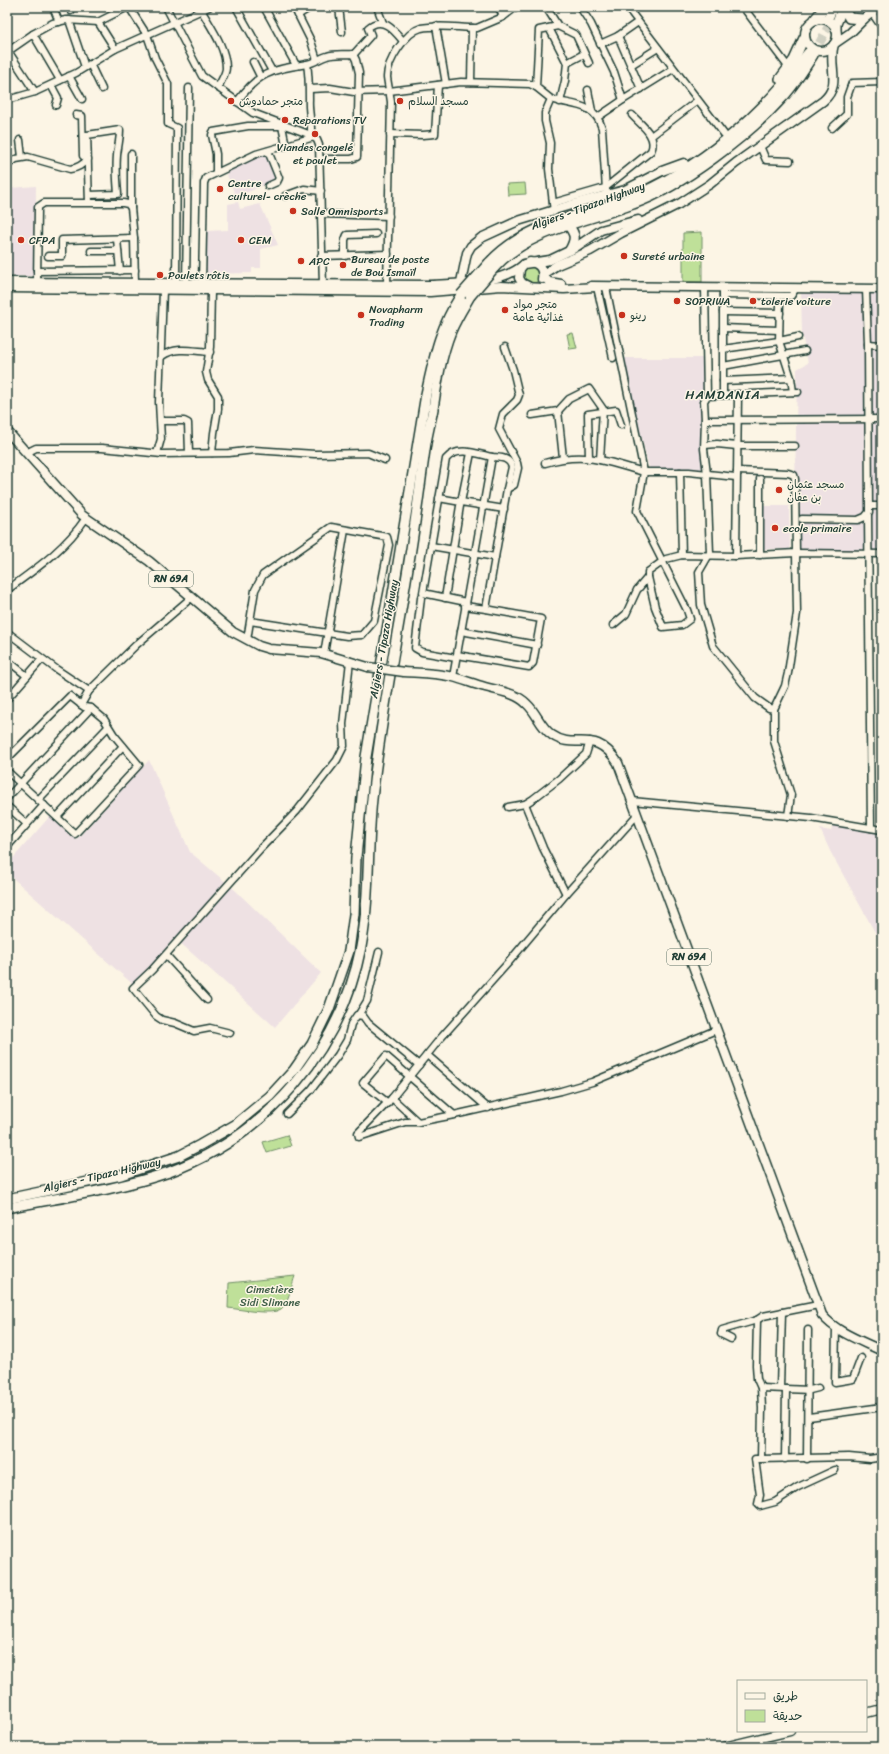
<svg xmlns="http://www.w3.org/2000/svg" width="889" height="1754" viewBox="0 0 889 1754" font-family="Sriracha,'Playpen Sans Arabic',sans-serif">
	<style>
		.built { fill: #eee1e3 }
		.green { fill: #bfe099; stroke: #6f8e66 }
		.lines { fill: none; stroke-linecap: round; stroke-linejoin: round }
		.highway-tunnel { stroke: #d0d0c2; stroke-width: 9; stroke-dasharray: 9 4.5; stroke-linecap: butt }
		.minor-casing { stroke: #1f3d34; stroke-width: 9 }
		.major-casing { stroke: #1f3d34; stroke-width: 11 }
		.highway-casing { stroke: #1f3d34; stroke-width: 12 }
		.minor { stroke: #fcf5e5; stroke-width: 6 }
		.major { stroke: #fcf5e5; stroke-width: 8 }
		.highway { stroke: #fcf5e5; stroke-width: 9 }
		.major-bridge-casing { stroke: #1f3d34; stroke-width: 11; stroke-linecap: butt }
		.highway-bridge-casing { stroke: #1f3d34; stroke-width: 12; stroke-linecap: butt }
		.major-bridge { stroke: #fcf5e5; stroke-width: 8 }
		.highway-bridge { stroke: #fcf5e5; stroke-width: 9 }
		.poi-dot { fill: #c8321e; stroke: #fcf5e5; stroke-width: 1.5 }
		.labels { text-anchor: middle; dominant-baseline: central; stroke-width: 3; stroke-linejoin: round; paint-order: stroke }
		.shield { fill: #fcf5e5; stroke: #617469; stroke-width: 1 }
		.shield-label { font-size: 10px; font-weight: bold; fill: #1f3d34 }
		.poi-label { font-size: 11px; fill: #1f3d34; stroke: #fcf5e5; text-anchor: start }
		.street-label { font-size: 11px; fill: #1f3d34; stroke: #fcf5e5 }
		.park-label { font-size: 11px; fill: #3f5e48; stroke: #fcf5e5 }
		.quarter-label { font-size: 13px; letter-spacing: 1px; fill: #1f3d34; stroke: #fcf5e5 }
	</style>
	<rect width="100%" height="100%" fill="#fcf5e5"/>
	<filter id="ink" filterUnits="userSpaceOnUse"><feTurbulence type="fractalNoise" baseFrequency=".025" numOctaves="2"/><feDisplacementMap in="SourceGraphic" scale="8" xChannelSelector="R" yChannelSelector="G"/><feConvolveMatrix kernelMatrix="1 2 1 2 8 2 1 2 1" color-interpolation-filters="sRGB"/></filter>
	<g filter="url(#ink)">
		<g class="built">
			<polygon points="267,152 278,177 276,180 236,197 225,170"/>
			<polygon points="36,186 35,276 7,276 7,187 11,188"/>
			<polygon points="238,202 240,209 260,204 278,245 261,249 261,268 252,268 252,273 205,274 207,231 228,230 228,204"/>
			<polygon points="801,291 882,292 882,552 794,552 797,369 808,363 802,335"/>
			<polygon points="622,358 703,358 703,470 650,471"/>
			<polygon points="761,506 789,506 790,549 760,549"/>
			<polygon points="149,760 190,852 235,890 321,973 275,1027 177,940 136,987 7,873 7,865 51,815 77,839"/>
			<polygon points="833,824 882,832 882,945 830,851 820,829 831,831"/>
		</g>
		<g class="green">
			<polygon points="525,183 526,194 508,195 507,184"/>
			<polygon points="702,232 702,282 683,282 683,233"/>
			<circle cx="531" cy="275" r="9"/>
			<polygon points="573,333 577,348 570,349 567,334"/>
			<polygon points="287,1135 291,1146 267,1153 263,1142"/>
			<path d="M295,1276C292,1284 288,1304 281,1309C271,1316 240,1309 228,1308L229,1283Z"/>
		</g>
		<g class="lines">
			<polyline class="highway-tunnel" points="813,55 833,18"/>
			<g class="minor-casing">
				<g id="minor">
					<polyline points="53,7 59,22"/>
					<polyline points="70,7 71,11"/>
					<polyline points="129,7 147,35 155,58 168,84 168,124 177,128 176,284"/>
					<polyline points="166,7 202,76 253,113 311,135 317,140 319,145 323,285"/>
					<polyline points="236,7 272,71"/>
					<polyline points="264,7 296,65"/>
					<polyline points="294,7 311,41 317,60"/>
					<polyline points="339,7 342,32"/>
					<polyline points="377,7 383,23"/>
					<polyline points="546,7 558,26 576,35 589,63"/>
					<polyline points="580,7 591,24 614,72 623,100 673,69"/>
					<polyline points="627,7 724,134"/>
					<polyline points="743,7 789,68"/>
					<path d="M200,8C210,26 226,47 226,68C226,74 220,82 218,88"/>
					<polyline points="872,13 879,23 882,23"/>
					<polyline points="298,15 311,7"/>
					<polyline points="503,17 516,7"/>
					<polyline points="69,20 85,67"/>
					<polyline points="98,22 115,49"/>
					<polyline points="436,26 446,84"/>
					<polyline points="549,28 567,63 565,81 560,102"/>
					<polyline points="33,34 60,80"/>
					<polyline points="618,36 641,89"/>
					<polyline points="600,44 618,36 638,22"/>
					<polyline points="8,51 35,92"/>
					<polyline points="7,52 33,34 53,23 66,20 98,22 128,7"/>
					<polyline points="253,62 260,76"/>
					<polyline points="567,63 584,54"/>
					<polyline points="90,64 102,89"/>
					<path d="M307,64C309,76 309,87 309,99C308,111 312,123 311,135"/>
					<polyline points="631,65 658,48"/>
					<polyline points="69,76 82,99"/>
					<polyline points="471,82 472,28"/>
					<polyline points="51,85 58,98 56,105"/>
					<polyline points="536,87 539,30 558,26"/>
					<polyline points="310,89 330,88 354,92 389,91 461,82 530,84 536,87 551,99 545,113 545,121 550,143 549,169 554,212"/>
					<polyline points="588,90 592,111"/>
					<path d="M551,99C573,106 594,102 602,128L606,190"/>
					<polyline points="7,100 35,92 76,73 115,49 209,7"/>
					<path d="M237,102C258,72 272,70 307,64C314,63 320,58 327,56C336,53 345,55 354,54L371,35L368,28C382,15 394,30 403,41"/>
					<polyline points="598,117 623,100"/>
					<polyline points="282,126 286,146"/>
					<polyline points="832,128 847,114 847,97 852,83 882,82"/>
					<polyline points="390,134 423,135 435,134 438,85"/>
					<polyline points="651,136 697,101"/>
					<polyline points="20,140 22,157"/>
					<polyline points="760,146 766,160 790,161"/>
					<polyline points="320,159 351,159 357,157 359,73 356,60 353,54"/>
					<path d="M7,165L16,159L28,157L70,169C78,168 82,165 88,159L83,156L82,116L76,115"/>
					<polyline points="216,172 216,154 212,135 213,132 248,126 282,126 282,123"/>
					<polyline points="268,186 277,182 279,178 268,151"/>
					<path d="M89,195L118,194C117,179 115,163 118,148C119,141 120,138 120,130L87,135C88,157 88,180 89,202"/>
					<polyline points="285,196 304,189 321,191"/>
					<path d="M553,203L605,188L651,151C658,136 641,125 632,115"/>
					<polyline points="131,208 131,154"/>
					<polyline points="321,214 389,216"/>
					<polyline points="117,239 120,271"/>
					<polyline points="91,251 118,251"/>
					<polyline points="48,256 62,256 62,240 134,238"/>
					<polyline points="321,256 388,254"/>
					<polyline points="345,256 345,240 347,235 376,234"/>
					<polyline points="37,271 135,270"/>
					<polyline points="37,282 38,207 44,203 123,203 128,204 131,208 134,238 135,283"/>
					<polyline points="186,284 189,88"/>
					<polyline points="202,284 204,183 206,178 256,154 314,137"/>
					<path d="M387,285L391,102C390,94 388,85 387,77C387,61 406,32 421,28C439,24 459,28 477,28L503,17L499,7"/>
					<polyline points="597,287 613,358"/>
					<polyline points="606,287 644,472 689,472 736,477"/>
					<polyline points="705,288 707,396 704,401 705,420 704,449 707,474 710,553 699,572 701,605 713,646 755,698 769,708 774,709"/>
					<polyline points="211,290 210,347 206,372 208,380 218,396 218,409 214,433 212,453"/>
					<polyline points="723,295 791,296 796,288"/>
					<polyline points="780,302 779,341 791,378 793,392"/>
					<polyline points="723,312 780,313"/>
					<polyline points="723,328 779,330"/>
					<polyline points="868,344 882,345"/>
					<polyline points="723,349 779,341 798,337"/>
					<path d="M162,356C176,346 193,351 210,352"/>
					<polyline points="723,366 805,351"/>
					<polyline points="723,381 791,378"/>
					<polyline points="723,395 723,288"/>
					<polyline points="707,396 798,392"/>
					<polyline points="558,411 563,458"/>
					<polyline points="532,415 558,411 569,399 589,389 603,409 600,460"/>
					<polyline points="705,420 882,419"/>
					<polyline points="161,421 184,421 188,423 189,453"/>
					<polyline points="705,445 717,444 737,446 795,446"/>
					<polyline points="26,453 36,448 102,448 162,454 229,453 254,450 315,454 368,453 385,460"/>
					<polyline points="157,453 161,439 159,402 163,290"/>
					<polyline points="471,453 461,502 504,509"/>
					<polyline points="589,459 588,414 616,410 621,425"/>
					<path d="M545,463C562,458 582,456 600,460C615,463 629,468 644,472L637,511L687,610L690,619L682,625L663,627L655,607L648,577L637,590L626,614L613,625"/>
					<polyline points="680,472 682,555"/>
					<polyline points="439,498 461,502"/>
					<polyline points="870,506 882,506"/>
					<polyline points="868,515 871,828"/>
					<polyline points="802,519 858,520 865,517 869,512 868,344 866,289"/>
					<polyline points="431,546 495,557"/>
					<polyline points="760,555 760,479"/>
					<polyline points="736,556 738,394"/>
					<polyline points="648,577 648,572 666,559 682,555 736,556 796,553 795,479 794,475 788,473 737,471"/>
					<path d="M7,590C37,568 65,549 86,518"/>
					<polyline points="421,598 415,648 422,652 456,658"/>
					<polyline points="445,598 460,506"/>
					<path d="M466,602L423,593L446,459C457,445 478,454 492,457"/>
					<polyline points="465,606 486,609 507,489 514,485 518,468 517,463 499,429 503,414 517,400 519,395 513,370 505,347"/>
					<polyline points="461,631 537,645"/>
					<polyline points="7,632 56,669 89,691"/>
					<polyline points="247,640 255,590 263,575 331,527 387,537 389,545 374,621 362,635 347,636 250,621"/>
					<polyline points="324,654 345,530"/>
					<polyline points="457,655 529,667 533,663 541,619 486,609"/>
					<polyline points="12,664 27,676"/>
					<path d="M453,677L492,457C501,458 509,457 512,467L507,489"/>
					<polyline points="7,699 42,659"/>
					<polyline points="81,705 89,691 136,645 192,597"/>
					<polyline points="7,759 70,696 84,707 91,708 104,719 114,735 139,765 75,834 7,771"/>
					<polyline points="7,798 91,708"/>
					<polyline points="38,800 108,727"/>
					<polyline points="632,801 811,818 882,830"/>
					<polyline points="525,804 543,848 566,894"/>
					<polyline points="7,806 27,824"/>
					<polyline points="508,807 525,804 533,799 559,779 586,754 590,741"/>
					<polyline points="637,815 566,894 508,963 439,1040 392,1098 358,1133 359,1137 405,1122 418,1122 454,1115 561,1091 592,1082 716,1030"/>
					<polyline points="788,816 791,795 774,741 774,709 785,686 788,673 797,613 796,553 882,554"/>
					<polyline points="57,817 123,746"/>
					<polyline points="7,847 44,805"/>
					<polyline points="166,955 207,1000"/>
					<polyline points="359,1014 367,1001 379,952"/>
					<polyline points="230,1033 210,1028 194,1031 175,1023 162,1020 156,1016 133,988 152,970 260,849 297,811 337,760 344,746 343,724 350,661"/>
					<polyline points="427,1055 488,1108"/>
					<polyline points="392,1098 418,1122"/>
					<polyline points="388,1103 363,1083 386,1056 454,1115"/>
					<polyline points="287,1114 311,1090 338,1055 347,1040 351,1024 357,1015 363,1016 368,1023 419,1065"/>
					<polyline points="757,1320 756,1365 757,1379 761,1388 762,1408 761,1459 849,1457 870,1459 882,1457"/>
					<polyline points="836,1327 835,1382 853,1379 861,1358"/>
					<polyline points="731,1339 721,1334 722,1330 757,1320 763,1316 818,1305"/>
					<polyline points="761,1388 810,1390 818,1388"/>
					<polyline points="780,1388 782,1312"/>
					<polyline points="809,1417 882,1407"/>
					<polyline points="761,1459 755,1459 760,1495 758,1504 760,1506 775,1502 798,1487 835,1470"/>
					<polyline points="785,1459 786,1389"/>
					<polyline points="807,1459 808,1330"/>
				</g>
			</g>
			<g class="major-casing">
				<g id="major">
					<circle cx="821" cy="35" r="16"/>
					<polyline points="861,21 879,7"/>
					<path d="M530,262C539,263 544,269 542,279"/>
					<path d="M543,274L557,265L590,251L621,233L679,204L710,184L736,163L823,101C843,84 827,66 834,44L850,33L865,18"/>
					<polyline points="543,276 549,282 561,284"/>
					<path d="M7,282L430,285C457,284 500,284 522,266"/>
					<polyline points="461,282 467,253 471,246 481,238 518,221 584,201 625,190 662,171 684,163"/>
					<polyline points="528,286 522,283 519,278 520,269 524,264 550,260 573,249 601,230 638,220"/>
					<polyline points="591,286 882,289"/>
					<polyline points="7,288 430,292 501,286 564,289 595,287"/>
					<polyline points="7,431 82,515 149,561 233,632 259,646 269,649 321,653 368,667"/>
					<path d="M404,672C420,673 437,673 453,677C464,680 474,684 485,687C499,691 517,693 527,704C537,713 540,727 552,735C576,752 594,726 618,763L822,1315C837,1333 862,1341 882,1351"/>
					<polyline points="866,1713 882,1709"/>
					<polyline points="724,1747 790,1731"/>
				</g>
			</g>
			<g class="highway-casing">
				<g id="highway">
					<polyline points="846,7 846,12 849,18 863,19"/>
					<polyline points="829,16 833,7"/>
					<polyline points="815,19 825,7"/>
					<polyline points="836,29 836,24 843,7"/>
					<polyline points="780,79 794,60 804,38"/>
					<path d="M568,225C576,235 576,239 570,250"/>
					<path d="M489,263C527,222 578,218 627,199C699,170 762,116 808,53"/>
					<path d="M494,268C529,229 586,222 633,204C681,187 749,135 783,97C795,84 804,69 813,55"/>
					<path d="M7,1199L121,1175L179,1156L200,1145L235,1125L270,1096L294,1070L312,1044L329,1009L349,951L354,914L356,857L366,757L426,394C435,354 439,330 461,295"/>
					<path d="M7,1208C61,1197 117,1190 169,1172C267,1136 341,1050 361,947C370,899 367,848 372,799C382,706 402,615 415,522C419,496 422,469 426,443C428,431 431,420 433,409C437,382 441,356 451,331C456,319 463,308 470,296"/>
				</g>
			</g>
			<use href="#minor" class="minor"/>
			<use href="#major" class="major"/>
			<use href="#highway" class="highway"/>
			<g class="major-bridge-casing">
				<polyline id="major-bridge" points="368,667 404,672"/>
			</g>
			<g class="highway-bridge-casing">
				<g id="highway-bridge">
					<polyline points="461,295 489,263"/>
					<polyline points="470,296 494,268"/>
				</g>
			</g>
			<use href="#major-bridge" class="major-bridge"/>
			<use href="#highway-bridge" class="highway-bridge"/>
		</g>
	</g>
	<g class="poi-dot">
		<circle cx="231" cy="101" r="4"/>
		<circle cx="400" cy="101" r="4"/>
		<circle cx="285" cy="120" r="4"/>
		<circle cx="315" cy="134" r="4"/>
		<circle cx="220" cy="189" r="4"/>
		<circle cx="293" cy="211" r="4"/>
		<circle cx="21" cy="240" r="4"/>
		<circle cx="241" cy="240" r="4"/>
		<circle cx="624" cy="256" r="4"/>
		<circle cx="301" cy="261" r="4"/>
		<circle cx="343" cy="265" r="4"/>
		<circle cx="160" cy="275" r="4"/>
		<circle cx="677" cy="301" r="4"/>
		<circle cx="753" cy="301" r="4"/>
		<circle cx="505" cy="310" r="4"/>
		<circle cx="361" cy="315" r="4"/>
		<circle cx="622" cy="315" r="4"/>
		<circle cx="779" cy="490" r="4"/>
		<circle cx="775" cy="528" r="4"/>
	</g>
	<g class="labels">
		<g class="shield">
			<rect x="149" y="571" width="44" height="16" rx="3"/>
			<rect x="667" y="949" width="44" height="16" rx="3"/>
		</g>
		<g class="shield-label">
			<text x="171" y="579">RN 69A</text>
			<text x="689" y="957">RN 69A</text>
		</g>
		<g class="poi-label">
			<text x="239" y="101">متجر حمادوش</text>
			<text x="408" y="101">مسجد السلام</text>
			<text x="293" y="120">Reparations TV</text>
			<text x="315" y="147" text-anchor="middle">Viandes congelé<tspan x="315" dy="13">et poulet</tspan></text>
			<text x="228" y="183">Centre<tspan x="228" dy="13">culturel- crèche</tspan></text>
			<text x="301" y="211">Salle Omnisports</text>
			<text x="29" y="240">CFPA</text>
			<text x="249" y="240">CEM</text>
			<text x="632" y="256">Sureté urbaine</text>
			<text x="351" y="259">Bureau de poste<tspan x="351" dy="13">de Bou Ismaïl</tspan></text>
			<text x="309" y="261">APC</text>
			<text x="168" y="275">Poulets rôtis</text>
			<text x="685" y="301">SOPRIWA</text>
			<text x="761" y="301">tolerie voiture</text>
			<text x="513" y="304">متجر مواد<tspan x="513" dy="13">غذائية عامة</tspan></text>
			<text x="369" y="309">Novapharm<tspan x="369" dy="13">Trading</tspan></text>
			<text x="630" y="315">رينو</text>
			<text x="787" y="484">مسجد عثمان<tspan x="787" dy="13">بن عفان</tspan></text>
			<text x="783" y="528">ecole primaire</text>
		</g>
		<g class="street-label">
			<text transform="translate(588 206) rotate(-20)">Algiers - Tipaza Highway</text>
			<text transform="translate(384 639) rotate(-80)">Algiers - Tipaza Highway</text>
			<text transform="translate(102 1175) rotate(-13)">Algiers - Tipaza Highway</text>
		</g>
		<g class="park-label">
			<text x="270" y="1289">Cimetière<tspan x="270" dy="13">Sidi Slimane</tspan></text>
		</g>
		<g class="quarter-label">
			<text x="723" y="394">HAMDANIA</text>
		</g>
	</g>
	<rect width="889" height="1754" fill="none" stroke="#fcf5e5" stroke-width="24"/>
	<rect x="12" y="12" width="865" height="1730" fill="none" stroke="#1f3d34" stroke-width="1.5" filter="url(#ink)"/>
	<rect x="737" y="1680" width="130" height="52" fill="#fcf5e5" stroke="#a4ab9e"/>
	<rect x="745" y="1693" width="20" height="6" fill="#fcf5e5" stroke="#a4ab9e"/>
	<text x="773" y="1700" font-size="12" fill="#1f3d34">طريق</text>
	<rect x="745" y="1710" width="20" height="12" fill="#bfe099" stroke="#a4ab9e"/>
	<text x="773" y="1720" font-size="12" fill="#1f3d34">حديقة</text>
</svg>
